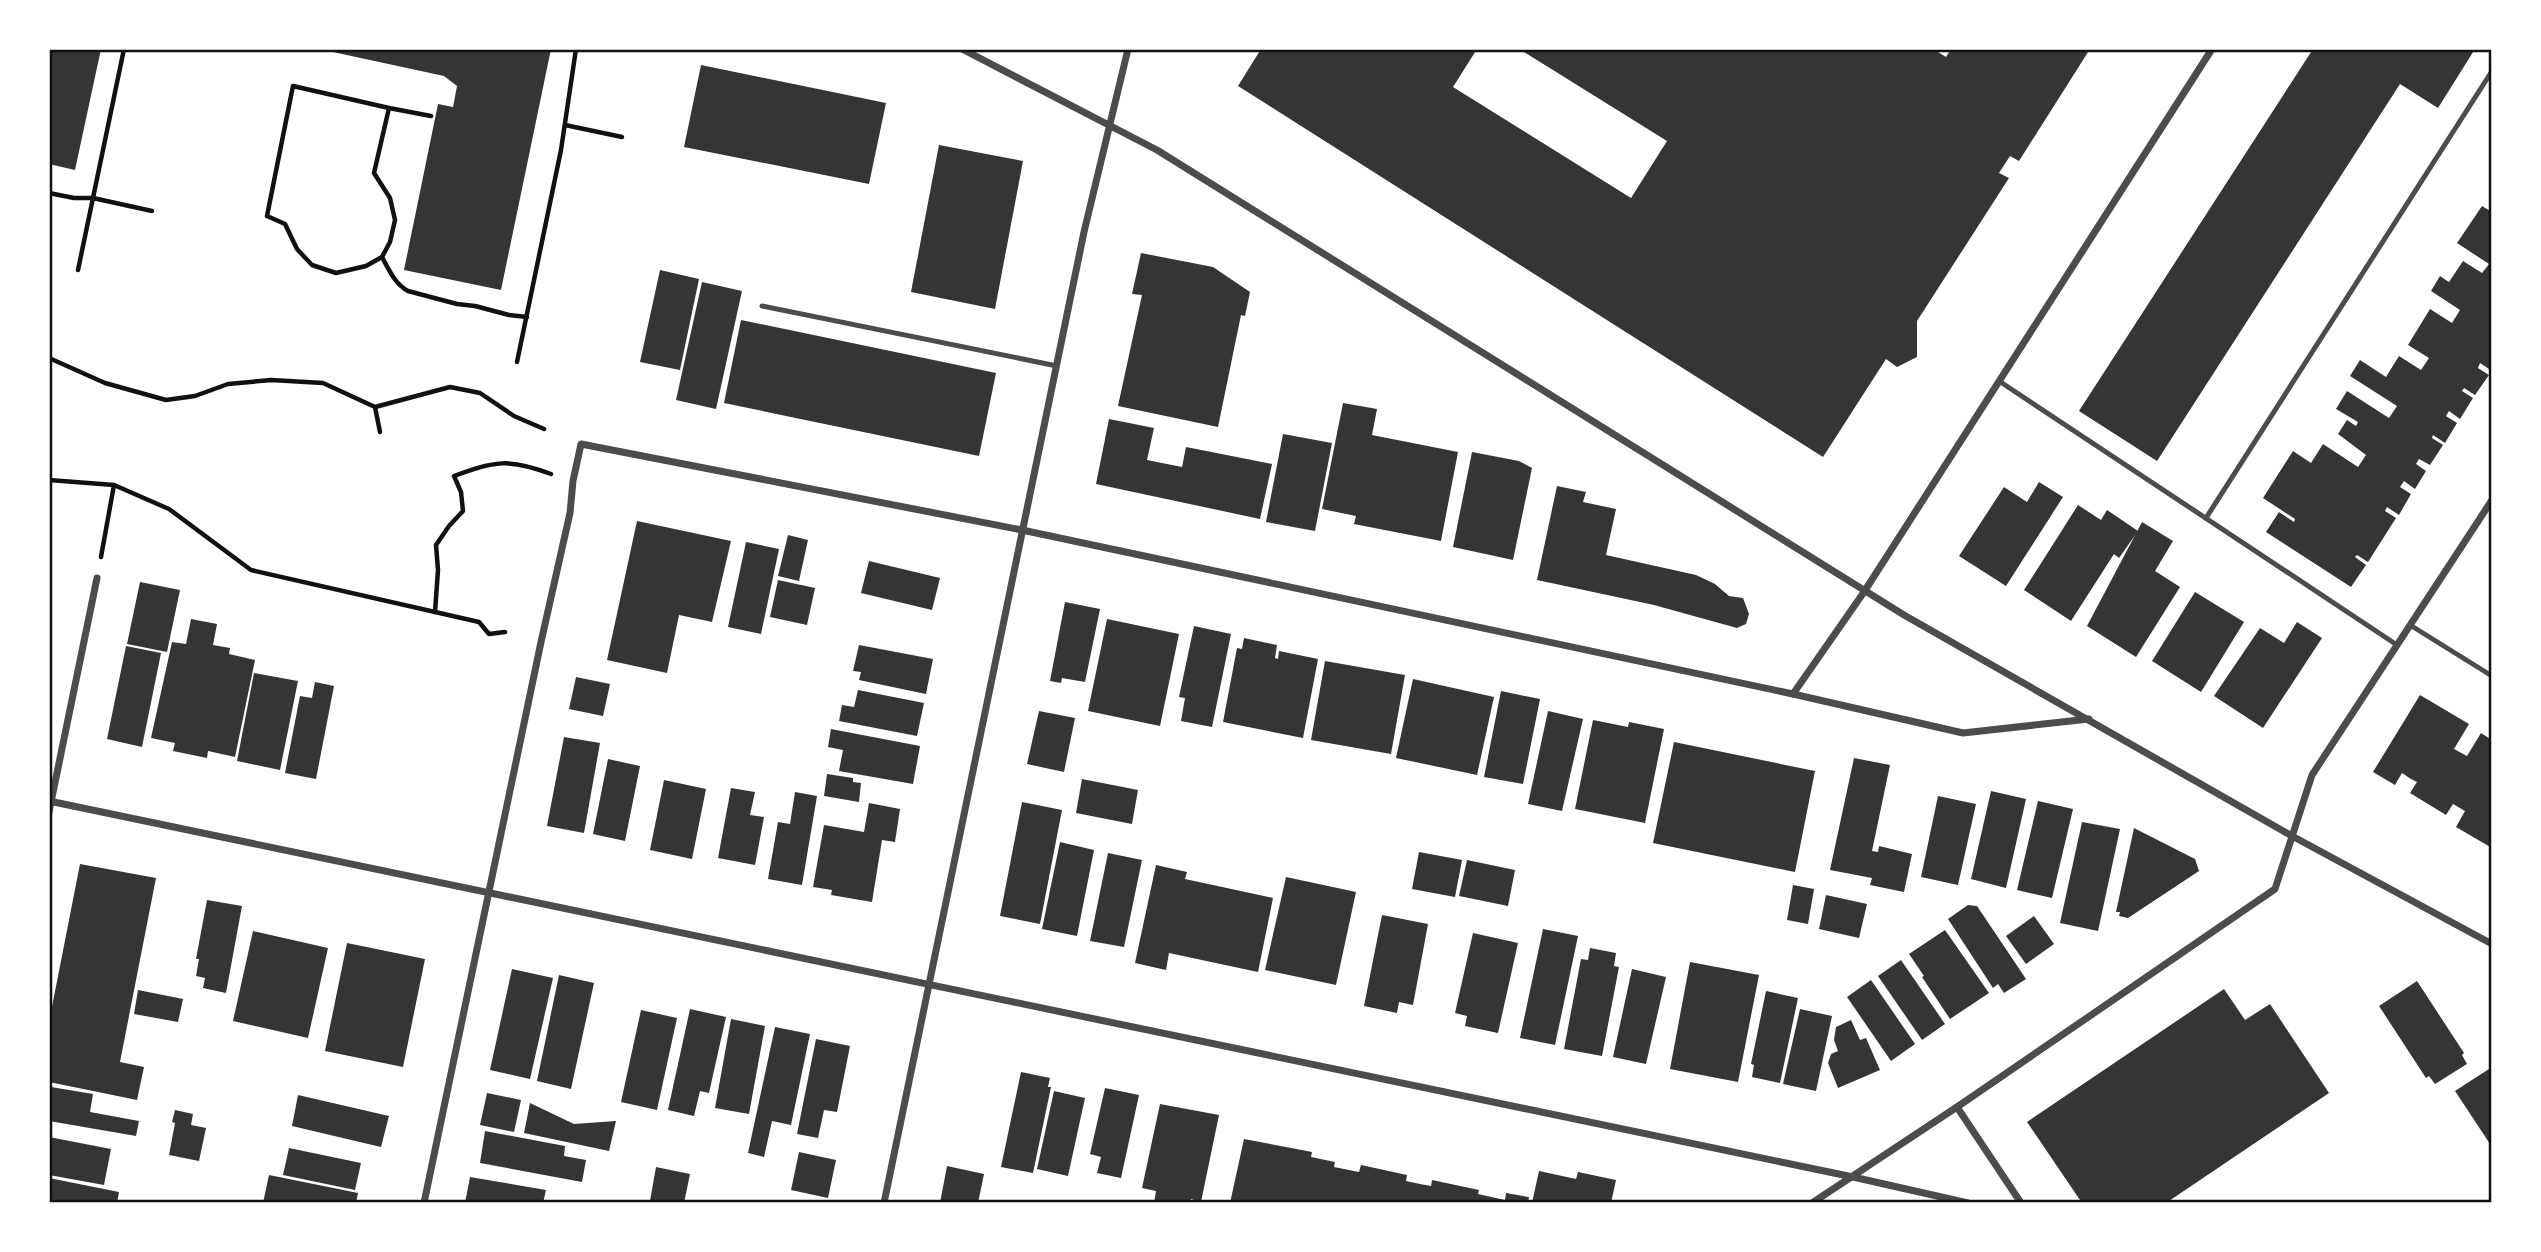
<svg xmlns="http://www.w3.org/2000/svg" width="2541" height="1252" viewBox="0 0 2541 1252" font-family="Poppins,sans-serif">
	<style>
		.building { fill: #353535 }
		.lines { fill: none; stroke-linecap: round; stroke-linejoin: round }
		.path { stroke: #111; stroke-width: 4.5 }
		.service { stroke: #4c4c4c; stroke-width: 5 }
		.minor { stroke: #4c4c4c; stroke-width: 7 }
		.neatline { fill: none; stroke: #111; stroke-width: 2.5 }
	</style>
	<rect width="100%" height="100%" fill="#fff"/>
	<g class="building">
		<polygon points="49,49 101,49 75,170 49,164"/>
		<polygon points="319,49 551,49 501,290 404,270 438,104 453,107 457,86 444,76"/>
		<polygon points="1261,49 1477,49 1453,87 1631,198 1667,141 1519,49 1803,49 1808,52 1810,49 1933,49 1946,57 1951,49 2090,49 2019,161 2010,156 1999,173 2009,178 1917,321 1917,357 1897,367 1886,359 1823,457 1238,86"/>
		<polygon points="2313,49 2475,49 2438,108 2400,84 2157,461 2079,411"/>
		<polygon points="701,65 886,103 869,184 684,147"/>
		<polygon points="939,145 1023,161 995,309 911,292"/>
		<polygon points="2482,206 2492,212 2492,371 2480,363 2478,368 2489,375 2475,395 2464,388 2462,391 2473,398 2460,419 2449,411 2446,416 2457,423 2445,443 2433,435 2432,438 2443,445 2430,465 2419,459 2416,464 2426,471 2415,489 2404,481 2400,487 2411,494 2399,515 2387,507 2385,511 2396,518 2368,562 2357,555 2355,557 2366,565 2351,587 2266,532 2279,512 2294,522 2295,519 2263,498 2293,451 2311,463 2323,444 2358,467 2366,455 2338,434 2347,420 2356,426 2358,422 2336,409 2347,391 2389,418 2397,406 2350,376 2360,360 2386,377 2399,356 2421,370 2429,358 2408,345 2430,309 2452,323 2460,310 2431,291 2440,276 2449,282 2463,261 2482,273 2489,264 2457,243"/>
		<polygon points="1141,253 1213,267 1250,292 1245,316 1241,315 1218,427 1118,406 1142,295 1132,294"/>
		<polygon points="660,270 699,279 680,370 640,362"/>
		<polygon points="702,282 742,291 716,409 676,400"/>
		<polygon points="741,320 996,373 979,456 724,403"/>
		<polygon points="1343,403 1377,409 1372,435 1458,452 1441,541 1354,524 1356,516 1322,509"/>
		<polygon points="1109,419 1154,428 1147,460 1182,467 1186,447 1272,464 1260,519 1096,484"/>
		<polygon points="1283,434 1332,443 1315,531 1266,522"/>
		<polygon points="1472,452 1519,461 1532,468 1513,560 1453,547"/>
		<polygon points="2039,482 2063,497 2006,586 1959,556 2004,487 2027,502"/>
		<polygon points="1557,486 1586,492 1583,502 1616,509 1606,555 1696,575 1715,584 1729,596 1743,598 1749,614 1746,624 1737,628 1654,605 1537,580"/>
		<polygon points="2078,505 2101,520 2107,510 2138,531 2119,558 2114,554 2071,621 2024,590"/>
		<polygon points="637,521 731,541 712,622 679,615 667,673 607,660"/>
		<polygon points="2142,522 2173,541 2155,571 2180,587 2136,657 2087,626"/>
		<polygon points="788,535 808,540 799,581 778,576"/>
		<polygon points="746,542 779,549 761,634 728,627"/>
		<polygon points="869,561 940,578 932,610 861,593"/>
		<polygon points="778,580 815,588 807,625 770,617"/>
		<polygon points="140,582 180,590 167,652 127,644"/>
		<polygon points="2195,592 2244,622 2201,692 2152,661"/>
		<polygon points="1065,602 1100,609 1085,682 1062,678 1061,683 1050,681"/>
		<polygon points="191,619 217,624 213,645 230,648 229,654 255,660 235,757 208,751 207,758 173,751 175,743 151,738 172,642 186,644"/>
		<polygon points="1107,619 1179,634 1160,726 1088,711"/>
		<polygon points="2297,622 2322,638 2263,728 2214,696 2260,628 2284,643"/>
		<polygon points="1194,626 1231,634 1212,727 1181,721 1185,698 1179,697"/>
		<polygon points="1244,638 1277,645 1275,658 1278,659 1279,651 1318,659 1303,738 1223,722 1237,648 1242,649"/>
		<polygon points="859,645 933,659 926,694 859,680 861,672 853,671"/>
		<polygon points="126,646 161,653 142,747 107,739"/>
		<polygon points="1325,661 1405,675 1391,754 1311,740"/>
		<polygon points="254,673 298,681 280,770 237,761"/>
		<polygon points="576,677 610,684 603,716 569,709"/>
		<polygon points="1413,679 1494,697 1477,775 1396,758"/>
		<polygon points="315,682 334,686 316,779 285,773 300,696 312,698"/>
		<polygon points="858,690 924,703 917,736 839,721 842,705 854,707"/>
		<polygon points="1501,691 1540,699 1523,784 1484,777"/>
		<polygon points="2420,695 2469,724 2454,749 2467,756 2481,733 2492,740 2492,848 2456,827 2465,811 2453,804 2446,815 2410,793 2417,782 2411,779 2402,773 2395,785 2373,772"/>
		<polygon points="1039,711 1075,718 1064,772 1027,764"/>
		<polygon points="1548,711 1583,719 1562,811 1528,804"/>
		<polygon points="1593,720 1628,727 1629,722 1664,729 1645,823 1575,809"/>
		<polygon points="831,729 920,746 913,784 839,771 843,750 828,747"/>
		<polygon points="564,737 600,743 584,833 547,826"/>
		<polygon points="1674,742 1815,771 1795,872 1653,843"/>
		<polygon points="1854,758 1890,765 1872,851 1878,852 1879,846 1912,854 1904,892 1870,885 1872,878 1830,870"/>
		<polygon points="608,759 640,766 625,841 593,834"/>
		<polygon points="827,774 853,778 853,782 861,783 859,802 824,796"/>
		<polygon points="1082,779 1138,790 1132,824 1076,813"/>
		<polygon points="664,780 706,789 692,859 650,850"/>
		<polygon points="731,788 755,792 750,815 764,817 755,865 718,858"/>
		<polygon points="1991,791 2026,799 2006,888 1971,879"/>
		<polygon points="795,792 817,796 802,885 768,879 778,822 790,824"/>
		<polygon points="1938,796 1976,804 1958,885 1921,877"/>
		<polygon points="2038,801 2073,809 2052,898 2017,890"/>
		<polygon points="1022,802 1062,810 1040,924 1000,916"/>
		<polygon points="869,803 900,809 895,842 882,840 872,902 831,895 832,890 813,887 824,825 864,832"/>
		<polygon points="2082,822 2120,829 2098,931 2060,923"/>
		<polygon points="2134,828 2195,859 2199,871 2128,918 2119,916 2120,912 2116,912"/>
		<polygon points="1060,842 1094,850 1077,936 1042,929"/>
		<polygon points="1419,852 1462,860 1455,897 1412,889"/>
		<polygon points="1108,853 1142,860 1124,947 1090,941"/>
		<polygon points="1467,860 1515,870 1508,906 1459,896"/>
		<polygon points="80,864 156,878 120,1062 144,1067 137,1100 49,1082 49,1022"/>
		<polygon points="1156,865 1187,872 1185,879 1273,898 1258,972 1169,953 1166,970 1135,963"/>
		<polygon points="1286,877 1356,892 1336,985 1265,970"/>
		<polygon points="1793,885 1814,889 1808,924 1787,920"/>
		<polygon points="1826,895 1867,904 1859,938 1819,929"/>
		<polygon points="207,900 242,906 226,993 203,988 205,978 196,976 199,959 196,959"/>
		<polygon points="1968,905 1977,906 2026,979 2004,993 1998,984 1993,988 1948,919"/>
		<polygon points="1382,915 1428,924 1413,1005 1399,1002 1397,1013 1364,1006"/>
		<polygon points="2034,916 2054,944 2026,964 2006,936"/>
		<polygon points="1543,929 1578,936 1555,1045 1520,1038"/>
		<polygon points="1945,930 1989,993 1950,1019 1922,977 1924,976 1909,954"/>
		<polygon points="253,931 328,948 308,1038 233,1021"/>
		<polygon points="1473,933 1518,943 1498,1033 1465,1026 1467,1016 1455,1013"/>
		<polygon points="347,943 425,959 403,1067 325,1051"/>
		<polygon points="1590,948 1616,953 1614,966 1619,967 1602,1056 1564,1049 1581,959 1588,960"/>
		<polygon points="1901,960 1945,1024 1922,1040 1878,976"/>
		<polygon points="1690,962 1759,975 1738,1082 1670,1069"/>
		<polygon points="512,969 553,978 530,1079 490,1070"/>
		<polygon points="1632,969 1666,977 1646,1064 1613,1057"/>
		<polygon points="559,975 594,983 571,1089 537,1081"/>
		<polygon points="1871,980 1915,1044 1891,1061 1847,997"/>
		<polygon points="2417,981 2464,1053 2462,1055 2467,1064 2435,1084 2429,1076 2426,1078 2379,1006"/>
		<polygon points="2224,989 2245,1020 2270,1004 2329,1093 2166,1203 2082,1203 2027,1122"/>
		<polygon points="138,990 183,999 178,1022 134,1014"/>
		<polygon points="1766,991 1798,998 1780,1083 1752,1077 1754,1065 1751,1064"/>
		<polygon points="690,1009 726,1017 709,1093 700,1091 694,1116 668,1110"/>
		<polygon points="1800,1009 1832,1016 1816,1091 1783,1084"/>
		<polygon points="641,1010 677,1018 657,1110 621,1102"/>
		<polygon points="731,1019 765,1026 749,1114 715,1108"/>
		<polygon points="1851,1020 1860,1040 1866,1038 1880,1070 1838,1088 1828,1063 1831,1054 1838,1051 1834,1040 1836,1027"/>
		<polygon points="775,1027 810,1034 791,1125 772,1121 764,1157 748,1153"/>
		<polygon points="816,1039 850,1046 837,1112 824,1110 818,1138 797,1134"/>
		<polygon points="2492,1067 2492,1147 2455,1091"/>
		<polygon points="1021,1072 1050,1078 1048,1087 1051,1087 1033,1173 1001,1167"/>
		<polygon points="51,1087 93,1094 90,1112 139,1121 136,1136 49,1121"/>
		<polygon points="1105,1088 1139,1095 1121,1178 1097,1173 1101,1157 1090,1154"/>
		<polygon points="1054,1091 1085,1098 1068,1176 1037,1169"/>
		<polygon points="487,1093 521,1100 514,1132 480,1125"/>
		<polygon points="298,1095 389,1116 381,1147 292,1126"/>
		<polygon points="530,1103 574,1124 616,1121 609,1151 524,1133"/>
		<polygon points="1160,1104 1219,1115 1201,1202 1191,1199 1190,1203 1154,1203 1156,1191 1142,1188"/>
		<polygon points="175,1110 193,1114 191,1125 206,1128 199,1161 169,1155 175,1123 172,1122"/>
		<polygon points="485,1131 565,1146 564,1156 586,1160 582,1182 480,1163"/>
		<polygon points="49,1137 111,1149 104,1185 49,1175"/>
		<polygon points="1244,1139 1312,1152 1311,1157 1335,1162 1334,1167 1359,1172 1361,1165 1407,1175 1406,1181 1420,1184 1431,1186 1432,1180 1479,1190 1478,1194 1505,1200 1506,1193 1529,1197 1528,1203 1230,1203"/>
		<polygon points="289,1148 361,1163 355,1190 283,1175"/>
		<polygon points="799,1152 836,1160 828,1198 791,1190"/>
		<polygon points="947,1166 984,1174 978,1203 940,1203"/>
		<polygon points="656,1167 690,1174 684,1203 650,1201"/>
		<polygon points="1539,1171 1576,1179 1578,1172 1616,1180 1611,1203 1532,1203"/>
		<polygon points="269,1175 358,1193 356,1203 263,1203"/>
		<polygon points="470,1177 546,1190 543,1203 465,1203"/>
		<polygon points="49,1178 119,1192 117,1203 49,1203"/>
	</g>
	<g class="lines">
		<g class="path">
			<polyline points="389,108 293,86 267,216 285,224 297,249 312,265 336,273 366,266 382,257 390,242 395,220 390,198 374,173 389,108 431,116"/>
			<polyline points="565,125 622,137"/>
			<polyline points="49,193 74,198 93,198 152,211"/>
			<path d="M382,257C389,270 395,284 408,291L457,304L475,306L509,315L527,317"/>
			<polyline points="78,270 124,49"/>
			<polyline points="49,358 105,383 166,400 195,396 228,384 271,380 323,383 375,407 450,387 480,393 514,416 544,429"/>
			<polyline points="517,362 561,150 576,49"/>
			<polyline points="375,407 380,432"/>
			<polyline points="49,480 114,485 169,509 251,570 479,622 489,634 505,632"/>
			<polyline points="101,557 114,485"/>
			<path d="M435,612L438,570L436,545L449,526L463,511L461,492L454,476C495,461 509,458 551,474"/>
		</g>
		<g class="service">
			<polyline points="762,306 1057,366"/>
			<polyline points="1999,381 2397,645"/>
			<polyline points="2206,518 2492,71"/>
			<polyline points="2410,625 2492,676"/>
		</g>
		<g class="minor">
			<polyline points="962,49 1157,150 1904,615 2292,836 2492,944"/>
			<polyline points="1793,694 1864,592 2212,49"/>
			<polyline points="49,801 1853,1177 1968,1203"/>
			<polyline points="49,812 97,578"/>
			<polyline points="1957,1107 2021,1203"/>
			<polyline points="424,1203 541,642 570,513 573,481 581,444 1022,530 1793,694 1963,733 2089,719"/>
			<polyline points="884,1203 1084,232 1128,49"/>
			<polyline points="1812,1203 1957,1107 2275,889 2312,775 2492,500"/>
		</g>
	</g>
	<rect width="2541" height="1252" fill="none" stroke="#ffffff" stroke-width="102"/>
	<rect x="51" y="51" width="2439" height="1150" class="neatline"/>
</svg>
